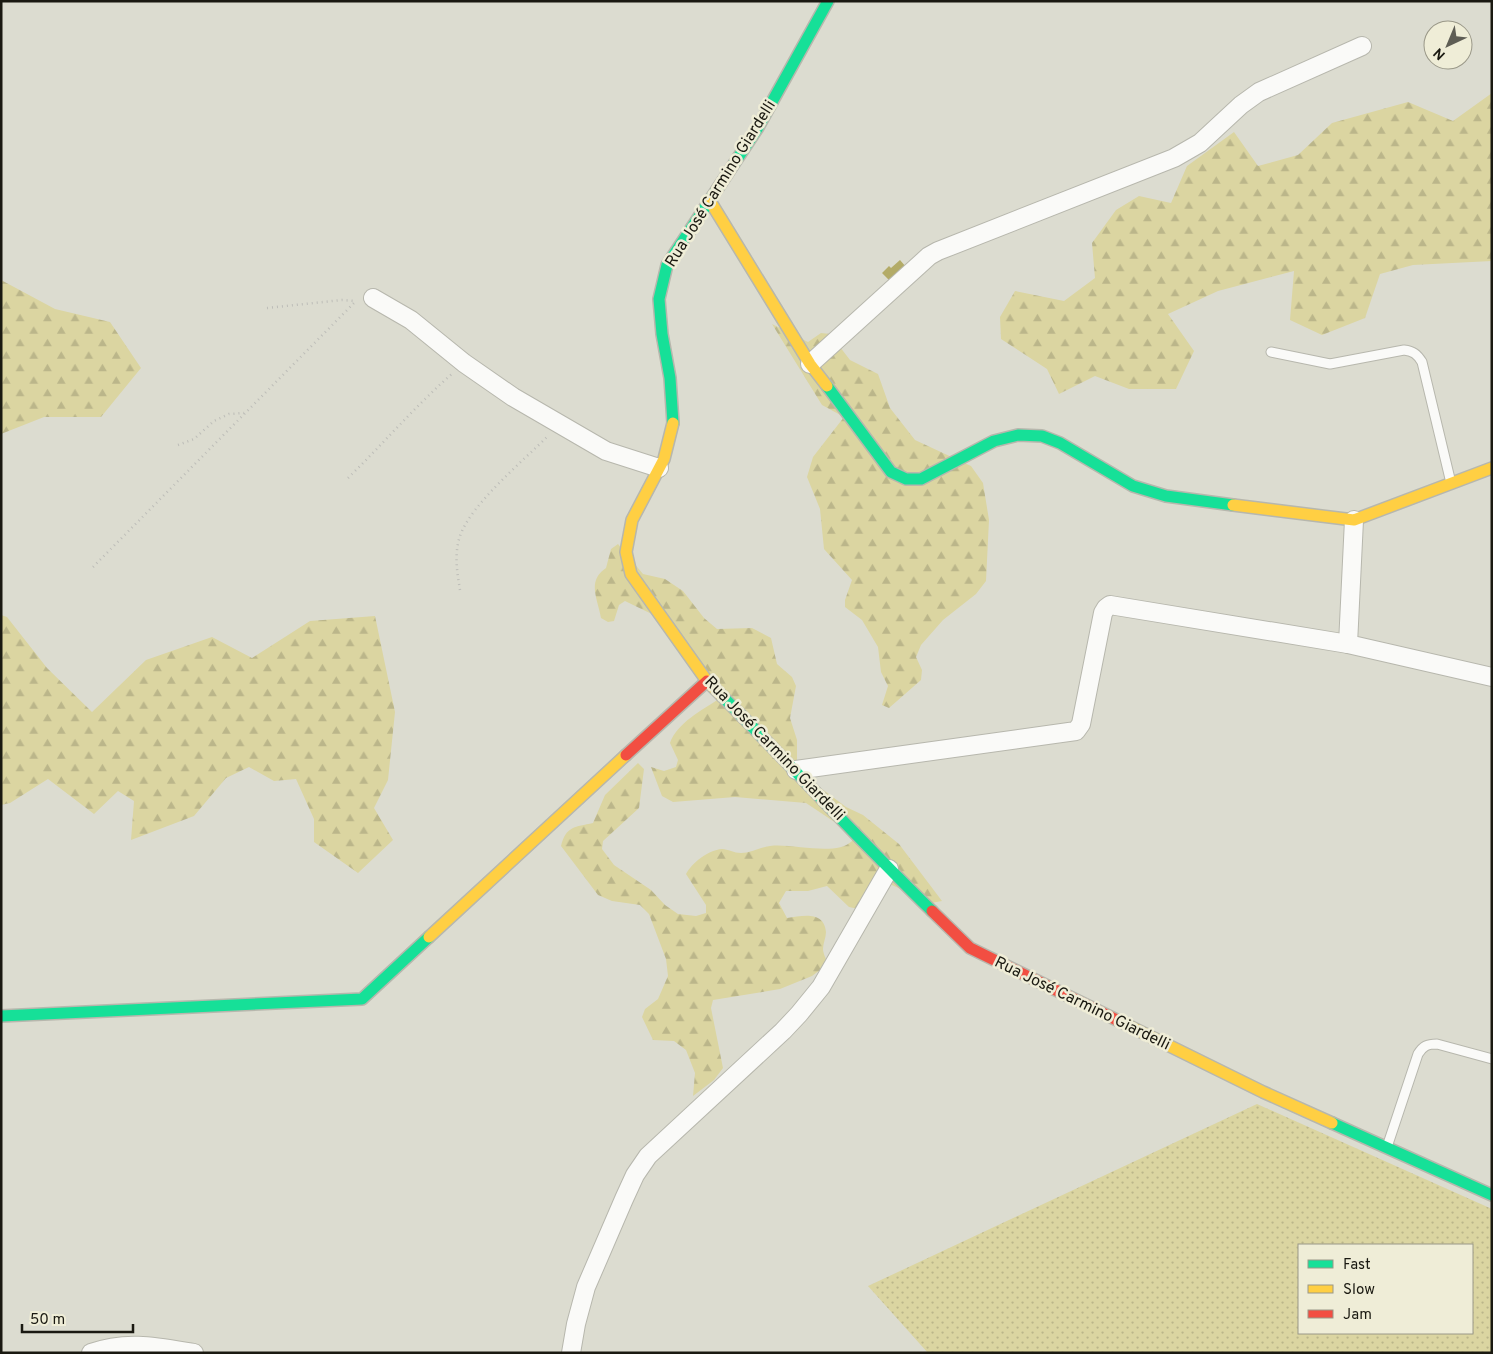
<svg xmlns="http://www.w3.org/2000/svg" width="1493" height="1354" viewBox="0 0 1493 1354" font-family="Overpass,sans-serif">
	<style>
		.green { fill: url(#green-dots); fill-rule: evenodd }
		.forest { fill: url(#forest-firs) }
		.water { fill: #b3ab67 }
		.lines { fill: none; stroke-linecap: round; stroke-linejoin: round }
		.lane-casing { stroke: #b7b7ad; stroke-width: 11 }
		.street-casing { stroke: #b7b7ad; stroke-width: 20 }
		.fast-casing { stroke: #b7b7ad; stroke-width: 14 }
		.slow-casing { stroke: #b7b7ad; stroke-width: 14 }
		.jam-casing { stroke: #b7b7ad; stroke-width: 14 }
		.path { stroke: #bdbdb8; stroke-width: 2.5; stroke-dasharray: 1 4; stroke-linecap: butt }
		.lane { stroke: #fafaf8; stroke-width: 9 }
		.street { stroke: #fafaf8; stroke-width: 18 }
		.fast { stroke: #16e098; stroke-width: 11 }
		.slow { stroke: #ffcf43; stroke-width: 11 }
		.jam { stroke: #f24e42; stroke-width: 11 }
		.labels { text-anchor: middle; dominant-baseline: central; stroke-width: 5; stroke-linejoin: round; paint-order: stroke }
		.street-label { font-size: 16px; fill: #1a1911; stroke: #efedd7 }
	</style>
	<defs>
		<pattern id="green-dots" width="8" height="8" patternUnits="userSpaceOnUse" patternTransform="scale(1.25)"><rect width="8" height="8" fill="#dbd5a1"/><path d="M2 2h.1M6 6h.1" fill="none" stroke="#bbb68a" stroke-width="1.8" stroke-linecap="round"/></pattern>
		<pattern id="forest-firs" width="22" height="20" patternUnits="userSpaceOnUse" patternTransform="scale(1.25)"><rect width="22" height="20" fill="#dbd5a1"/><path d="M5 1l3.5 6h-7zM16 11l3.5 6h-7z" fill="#bbb68a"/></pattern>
	</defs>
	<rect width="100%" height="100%" fill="#dcdcd0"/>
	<path class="green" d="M1257,1104L1492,1209V1353H928L868,1286ZM1299,1245H1472V1333H1299Z"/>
	<g class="forest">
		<polygon points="1492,93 1492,261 1413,265 1380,274 1365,318 1322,335 1290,320 1294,271 1218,291 1168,314 1194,351 1176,389 1129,389 1095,376 1059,394 1047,369 1001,339 1000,317 1015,291 1064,301 1095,278 1092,243 1116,210 1139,196 1171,203 1187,166 1234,132 1258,166 1298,155 1332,123 1408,102 1453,121"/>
		<polygon points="1,280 55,309 110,322 141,368 101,417 44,417 1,434"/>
		<polygon points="772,324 808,342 821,333 830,334 850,360 878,374 890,408 915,440 971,466 983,483 989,520 986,581 976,594 943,620 921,645 916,657 922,670 921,680 889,708 882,705 888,686 881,672 878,647 862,620 845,607 845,600 852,580 824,549 820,509 807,477 813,457 844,417 822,405"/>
		<path d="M618,544L643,574L665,579L683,591L704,618L717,629L752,628L771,638L777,664L792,677L796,686L790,718L797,740V770L846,807L863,815L899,844L942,901L931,903L881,880L863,910L849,907L827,886L808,891H786L779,903L787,918C802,916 824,910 826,932C826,938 823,943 823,949C823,953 826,959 828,964L812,976L780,989L713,1000L711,1008L723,1068L714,1080L693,1096L695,1073L686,1050L674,1041L653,1040L642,1017L645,1009L658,999L668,976L666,959L649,914L640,905L612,901L598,895L561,846C566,826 575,827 593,823L605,795L638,763L644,769L639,808L603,841L602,849L614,865L651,890L665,905L678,914L696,916L706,913V905L686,874C692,863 708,850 722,849C728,849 734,853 741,853C750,853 761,847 770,846C793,843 836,857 852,841L851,833L806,803L735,797L673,802L662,796L651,767L664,771L676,767L678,760L670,743C677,723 702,710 719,699L662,619L625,601L619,605L614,621L608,622L601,618C597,597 587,581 606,568L611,549Z"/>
		<polygon points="1,615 7,617 47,668 92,712 146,660 212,637 252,658 310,621 375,616 395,712 388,780 374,808 393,840 358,873 314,842 314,819 296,779 274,781 249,767 226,778 194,816 131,840 134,801 118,791 94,814 48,779 10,803 1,805"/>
	</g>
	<polygon class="water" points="900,260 906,267 891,282 882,273 889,266 891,268"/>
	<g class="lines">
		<g class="lane-casing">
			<g id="lane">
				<path d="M1271,352L1330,364L1404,350C1413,351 1417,354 1422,362L1451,483"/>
				<path d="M1387,1147L1418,1054C1423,1046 1427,1044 1437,1044L1492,1059"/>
			</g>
		</g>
		<g class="street-casing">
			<g id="street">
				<polyline points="373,298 411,320 464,363 513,397 606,451 659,468"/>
				<polyline points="810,364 929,256 938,251 1174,158 1200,143 1241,105 1259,92 1362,46"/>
				<polyline points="1354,520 1348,644 1492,677"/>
				<polyline points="796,770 1076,731 1081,724 1103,613 1106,608 1110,605 1348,644"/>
				<path d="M91,1353C127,1340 158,1347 194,1353"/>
				<polyline points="571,1353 576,1324 586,1287 624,1199 635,1175 648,1156 783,1031 799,1014 821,987 889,869"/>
			</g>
		</g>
		<g class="fast-casing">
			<g id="fast">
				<polyline points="827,386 891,472 906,479 921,479 994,441 1018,435 1042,436 1060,443 1133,486 1166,496 1233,505"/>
				<polyline points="673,423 670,378 662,334 659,299 667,265 757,129 828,1"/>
				<path d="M722,696C793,767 860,841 932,911"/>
				<polyline points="1,1016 362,999 429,937"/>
				<polyline points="1332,1123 1492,1195"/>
			</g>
		</g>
		<g class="slow-casing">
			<g id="slow">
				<polyline points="710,201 810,364 827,386"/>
				<polyline points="673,423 664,459 632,520 626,552 631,574 707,681 722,696"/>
				<polyline points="1233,505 1354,520 1492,468"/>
				<polyline points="429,937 626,755"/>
				<polyline points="1123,1023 1263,1092 1332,1123"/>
			</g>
		</g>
		<g class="jam-casing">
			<g id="jam">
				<polyline points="626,755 707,681"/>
				<polyline points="932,911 970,948 1123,1023"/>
			</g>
		</g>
		<g class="path">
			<polyline points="267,308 342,300 356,301"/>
			<polyline points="178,445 194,439 214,421 229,414 244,413"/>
			<path d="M348,478C384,443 415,406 453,373"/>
			<polyline points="93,567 356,301"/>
			<path d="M460,590C457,572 454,554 460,536C471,504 523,461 548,436"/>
		</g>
		<use href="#lane" class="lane"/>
		<use href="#street" class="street"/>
		<use href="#fast" class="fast"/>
		<use href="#slow" class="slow"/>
		<use href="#jam" class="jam"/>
	</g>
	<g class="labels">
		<g class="street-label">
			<text transform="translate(721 184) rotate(-58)">Rua José Carmino Giardelli</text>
			<text transform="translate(774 749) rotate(46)">Rua José Carmino Giardelli</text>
			<text transform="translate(1082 1004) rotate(26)">Rua José Carmino Giardelli</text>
		</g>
	</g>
	<rect width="1493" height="1354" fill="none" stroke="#1a1911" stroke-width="5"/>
	<rect x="1298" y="1244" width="175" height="90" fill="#efedd7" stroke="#9a9888"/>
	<rect x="1308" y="1260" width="25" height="8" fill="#16e098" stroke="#9a9888"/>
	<text x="1343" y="1269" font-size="15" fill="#1a1911">Fast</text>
	<rect x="1308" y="1285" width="25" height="8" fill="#ffcf43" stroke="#9a9888"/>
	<text x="1343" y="1294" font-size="15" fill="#1a1911">Slow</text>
	<rect x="1308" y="1310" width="25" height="8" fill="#f24e42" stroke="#9a9888"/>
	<text x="1343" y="1319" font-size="15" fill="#1a1911">Jam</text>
	<g transform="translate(1448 45) rotate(224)"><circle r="24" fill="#efedd7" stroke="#9a9888"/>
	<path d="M0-4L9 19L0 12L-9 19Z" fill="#5e5d54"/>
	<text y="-8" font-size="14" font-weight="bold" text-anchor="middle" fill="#1a1911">N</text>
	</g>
	<path d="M22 1324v8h111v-8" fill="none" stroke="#1a1911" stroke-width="2.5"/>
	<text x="30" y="1324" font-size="15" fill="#1a1911" stroke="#efedd7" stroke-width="4" paint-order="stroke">50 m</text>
</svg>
